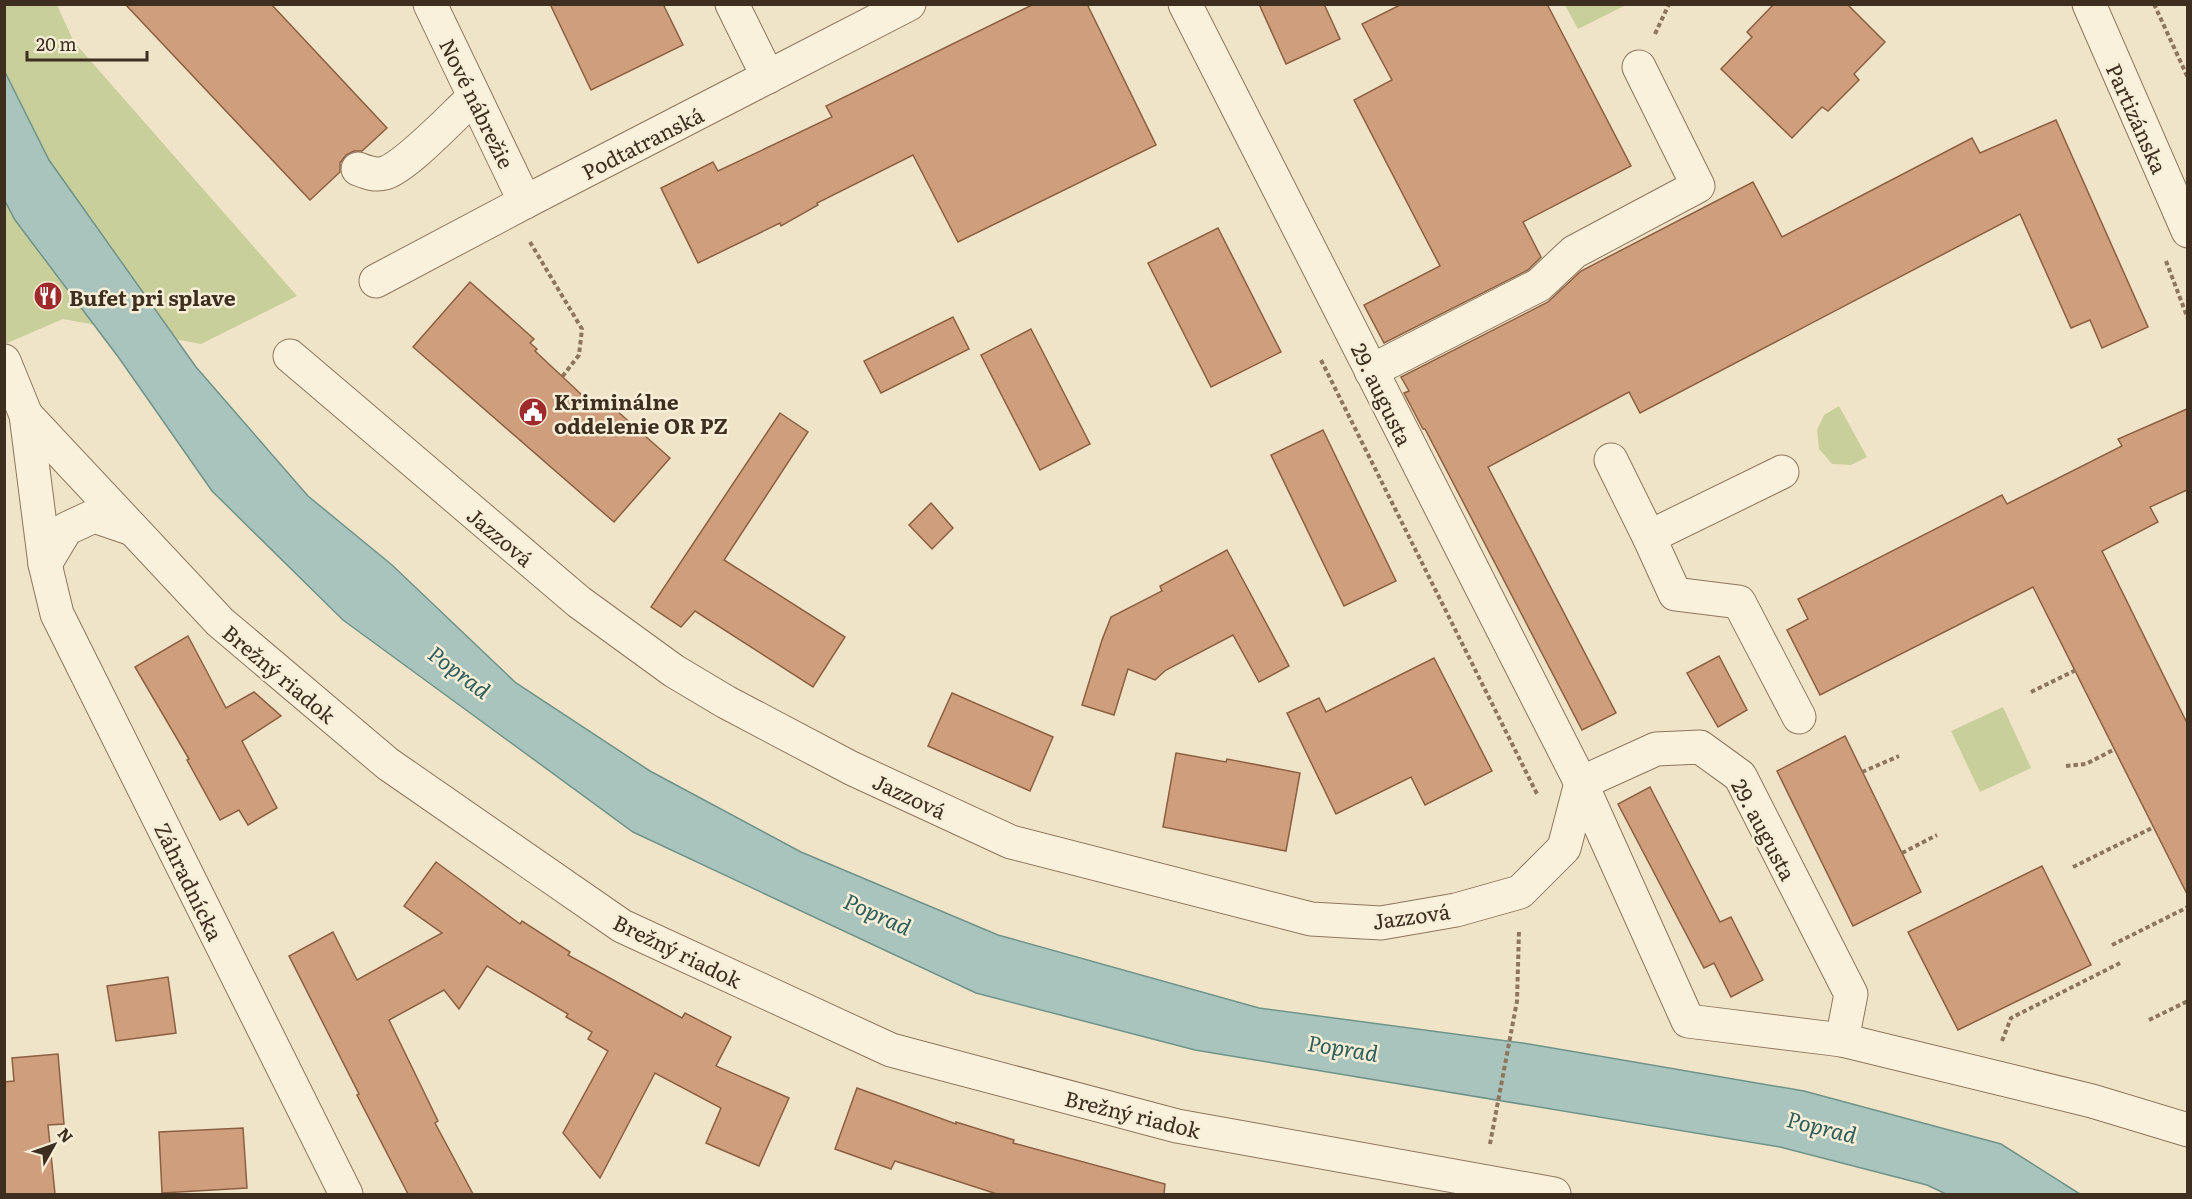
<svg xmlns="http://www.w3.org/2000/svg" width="2192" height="1199" viewBox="0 0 2192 1199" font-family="Literata,serif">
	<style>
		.green { fill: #c9cf9b }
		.water { fill: #a9c4bc; stroke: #6f938a; stroke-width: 1.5 }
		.building { fill: #cf9f7d; stroke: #8d5f41; stroke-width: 1.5 }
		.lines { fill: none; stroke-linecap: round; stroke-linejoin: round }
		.minor-casing { stroke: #8d765c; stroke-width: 35 }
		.path { stroke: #8d765c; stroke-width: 4; stroke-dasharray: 4.5 3; stroke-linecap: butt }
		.minor { stroke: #faf1dc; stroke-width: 33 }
		.labels { text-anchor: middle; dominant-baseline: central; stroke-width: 5; stroke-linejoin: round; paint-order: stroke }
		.street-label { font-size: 21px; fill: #3d2e20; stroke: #f7eed8 }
		.poi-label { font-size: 21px; font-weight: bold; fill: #3d2e20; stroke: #f7eed8; text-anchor: start }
		.water-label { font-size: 22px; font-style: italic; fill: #2f5d5a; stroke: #f7eed8 }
	</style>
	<rect width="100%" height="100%" fill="#f0e4c8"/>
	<g class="green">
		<polygon points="5,5 57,5 74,42 297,296 201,344 63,319 5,344"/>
		<polygon points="1565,5 1626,5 1578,29"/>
		<polygon points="1839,406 1867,457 1851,465 1832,464 1819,449 1817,430 1824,415"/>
		<polygon points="2003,707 2031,768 1980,792 1951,731"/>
	</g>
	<polygon class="water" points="4,70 49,160 196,367 308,496 392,565 516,683 650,771 801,852 998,935 1259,1008 1529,1044 1804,1091 2001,1144 2080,1194 1946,1194 1927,1185 1780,1147 1195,1050 976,993 633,832 343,620 212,491 119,358 15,220 5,201"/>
	<g class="building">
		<polygon points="125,4 271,4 387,128 362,151 354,151 346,155 340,163 340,172 310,200"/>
		<polygon points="550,4 663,4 683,45 591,90"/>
		<polygon points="1034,4 1087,4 1156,145 958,242 913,155 817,203 818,205 781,226 780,223 698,263 661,188 713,162 718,171 832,117 826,106"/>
		<polygon points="1259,4 1324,4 1340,39 1286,64"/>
		<polygon points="1402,4 1547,4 1631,166 1523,222 1541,257 1528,270 1384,343 1364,305 1440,266 1354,100 1392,80 1362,24"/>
		<polygon points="1774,4 1847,4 1885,42 1854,74 1859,80 1828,111 1822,107 1792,138 1721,69 1752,37 1747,32"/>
		<polygon points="2056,120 2148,327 2102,348 2090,320 2071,328 2020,214 1640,413 1629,392 1488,467 1616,713 1582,730 1425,429 1423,429 1404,393 1409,391 1401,377 1548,302 1581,271 1753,182 1782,237 1972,138 1980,153"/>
		<polygon points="1218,228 1281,352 1211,387 1148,263"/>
		<polygon points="470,282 534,339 530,343 537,349 535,351 599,411 607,402 670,458 614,522 413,347"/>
		<polygon points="953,317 969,349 881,393 864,361"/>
		<polygon points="1031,329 1090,444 1040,470 981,355"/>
		<polygon points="2187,409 2187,490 2150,507 2158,522 2102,551 2187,723 2187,894 2033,587 1820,695 1787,630 1808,619 1798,599 2002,495 2007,504 2122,446 2118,439"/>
		<polygon points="780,413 808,432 724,560 845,637 813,687 695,611 681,627 651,607"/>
		<polygon points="1323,430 1396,581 1344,606 1271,455"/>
		<polygon points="931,503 953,528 932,549 909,525"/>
		<polygon points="1227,550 1289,666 1259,682 1233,635 1166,670 1155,680 1128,669 1114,715 1082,705 1102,640 1111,617 1162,591 1160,586"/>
		<polygon points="188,636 226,708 254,692 281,716 242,741 277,808 248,825 239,810 220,820 187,760 189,759 135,667"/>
		<polygon points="1719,656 1747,710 1718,727 1687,673"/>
		<polygon points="1434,658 1492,771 1425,805 1411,777 1336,814 1287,713 1319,698 1326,712"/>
		<polygon points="952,693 1053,737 1030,791 928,746"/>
		<polygon points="1845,736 1921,892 1853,926 1777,771"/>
		<polygon points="1176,753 1226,762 1227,759 1300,773 1286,851 1163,827"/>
		<polygon points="1650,787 1720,922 1731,917 1763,980 1731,997 1714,963 1704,968 1618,804"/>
		<polygon points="436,862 520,924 522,921 570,952 568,955 682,1018 685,1013 731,1037 716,1066 789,1098 759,1166 706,1143 721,1108 655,1073 600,1178 563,1133 608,1051 588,1039 592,1032 566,1017 568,1014 487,966 459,1009 444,990 389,1020 438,1121 435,1123 473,1194 408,1194 357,1095 359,1094 289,956 333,932 357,980 442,933 404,906"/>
		<polygon points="2042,866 2091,965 1958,1030 1908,932"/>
		<polygon points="168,977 176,1033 116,1041 107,986"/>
		<polygon points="58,1054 64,1124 48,1125 55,1194 4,1194 4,1082 14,1081 12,1058"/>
		<polygon points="857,1088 956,1124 956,1122 1014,1140 1013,1143 1165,1184 1164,1194 997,1194 895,1161 891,1169 835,1149"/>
		<polygon points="243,1128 247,1188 162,1193 159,1132"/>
	</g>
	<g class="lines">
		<g class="minor-casing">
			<g id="minor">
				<polyline points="430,4 525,202"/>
				<polyline points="732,4 768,77"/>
				<polyline points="1185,4 1581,783 1688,1021 1842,1040 2092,1101 2188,1130"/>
				<polyline points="2089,4 2188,231"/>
				<path d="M358,169C366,172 375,176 385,173C408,165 454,115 474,97"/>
				<polyline points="376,281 525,202 909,4"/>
				<polyline points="290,356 579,602 674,671 726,702 851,768 1011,842 1311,919 1381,923 1456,910 1520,892 1564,848 1581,783"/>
				<polyline points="4,361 26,415 220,622 388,764 622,926 891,1050 1177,1126 1554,1194"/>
				<polyline points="1371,371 1539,285 1574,252 1698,186 1639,67"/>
				<polyline points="26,415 45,564 57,614 346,1194"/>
				<polyline points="1611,460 1649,537"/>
				<polyline points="1782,472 1649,537 1675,594 1739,602 1799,717"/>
				<polyline points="45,564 66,529 94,516 132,529"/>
				<polyline points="1581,783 1656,749 1700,747 1740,776 1851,994 1842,1040"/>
			</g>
		</g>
		<g class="path">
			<polyline points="2154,4 2188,78"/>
			<polyline points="1655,34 1669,4"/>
			<polyline points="530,242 582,329 579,355 562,377"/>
			<polyline points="2166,261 2188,319"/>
			<polyline points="1321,360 1538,796"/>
			<polyline points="2031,692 2076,670"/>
			<polyline points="2066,766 2086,764 2115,749"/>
			<polyline points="1862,772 1899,756"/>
			<polyline points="1902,853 1937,835"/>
			<polyline points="2073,867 2154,827"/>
			<polyline points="2112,945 2188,907"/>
			<polyline points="2149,1020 2188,1001"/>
			<polyline points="2002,1041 2011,1018 2120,963"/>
			<polyline points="1490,1144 1517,1001 1519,930"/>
		</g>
		<use href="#minor" class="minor"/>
	</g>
	<defs>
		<g id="restaurant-disc" transform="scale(1.5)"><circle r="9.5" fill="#9e2a2b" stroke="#f7eed8"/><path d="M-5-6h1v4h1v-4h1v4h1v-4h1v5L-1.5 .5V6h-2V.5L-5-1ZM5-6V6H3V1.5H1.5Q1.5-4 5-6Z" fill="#fff"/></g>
		<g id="civic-disc" transform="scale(1.5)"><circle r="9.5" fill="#9e2a2b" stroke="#f7eed8"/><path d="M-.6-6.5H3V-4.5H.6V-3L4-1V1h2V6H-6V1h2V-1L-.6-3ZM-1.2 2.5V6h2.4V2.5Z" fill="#fff"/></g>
	</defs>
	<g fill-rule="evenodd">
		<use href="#restaurant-disc" x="48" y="296"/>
		<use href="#civic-disc" x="533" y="412"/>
	</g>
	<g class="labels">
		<g class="street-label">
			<text transform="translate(478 103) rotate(64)">Nové nábrežie</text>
			<text transform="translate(2138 118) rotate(66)">Partizánska</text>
			<text transform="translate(642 142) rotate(-27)">Podtatranská</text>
			<text transform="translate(1383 394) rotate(64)">29. augusta</text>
			<text transform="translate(501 536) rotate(40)">Jazzová</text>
			<text transform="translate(280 673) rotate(40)">Brežný riadok</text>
			<text transform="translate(910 795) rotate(25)">Jazzová</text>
			<text transform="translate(1765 829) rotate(62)">29. augusta</text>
			<text transform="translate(190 881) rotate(64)">Záhradnícka</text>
			<text transform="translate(1411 915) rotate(-8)">Jazzová</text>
			<text transform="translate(678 950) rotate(26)">Brežný riadok</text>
			<text transform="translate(1133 1113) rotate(14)">Brežný riadok</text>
		</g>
		<g class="poi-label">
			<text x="69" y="296">Bufet pri splave</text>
			<text x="554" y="400">Kriminálne<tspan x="554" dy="24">oddelenie OR PZ</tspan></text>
		</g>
		<g class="water-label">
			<text transform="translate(460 671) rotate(37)">Poprad</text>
			<text transform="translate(878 913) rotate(24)">Poprad</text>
			<text transform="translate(1343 1047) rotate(9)">Poprad</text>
			<text transform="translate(1822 1126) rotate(14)">Poprad</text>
		</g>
	</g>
	<rect width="2192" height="1199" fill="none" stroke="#3d2e20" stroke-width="12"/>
	<g transform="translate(54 1145) rotate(50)" stroke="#f7eed8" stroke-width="4.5" paint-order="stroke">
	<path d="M0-4.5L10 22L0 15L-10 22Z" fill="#3d2e20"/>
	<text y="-9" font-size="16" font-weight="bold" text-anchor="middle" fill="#3d2e20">N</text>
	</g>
	<path d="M27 51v9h120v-9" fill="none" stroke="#3d2e20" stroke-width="3"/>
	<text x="36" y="51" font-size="18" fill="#3d2e20" stroke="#f7eed8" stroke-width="4.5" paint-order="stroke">20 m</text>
</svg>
